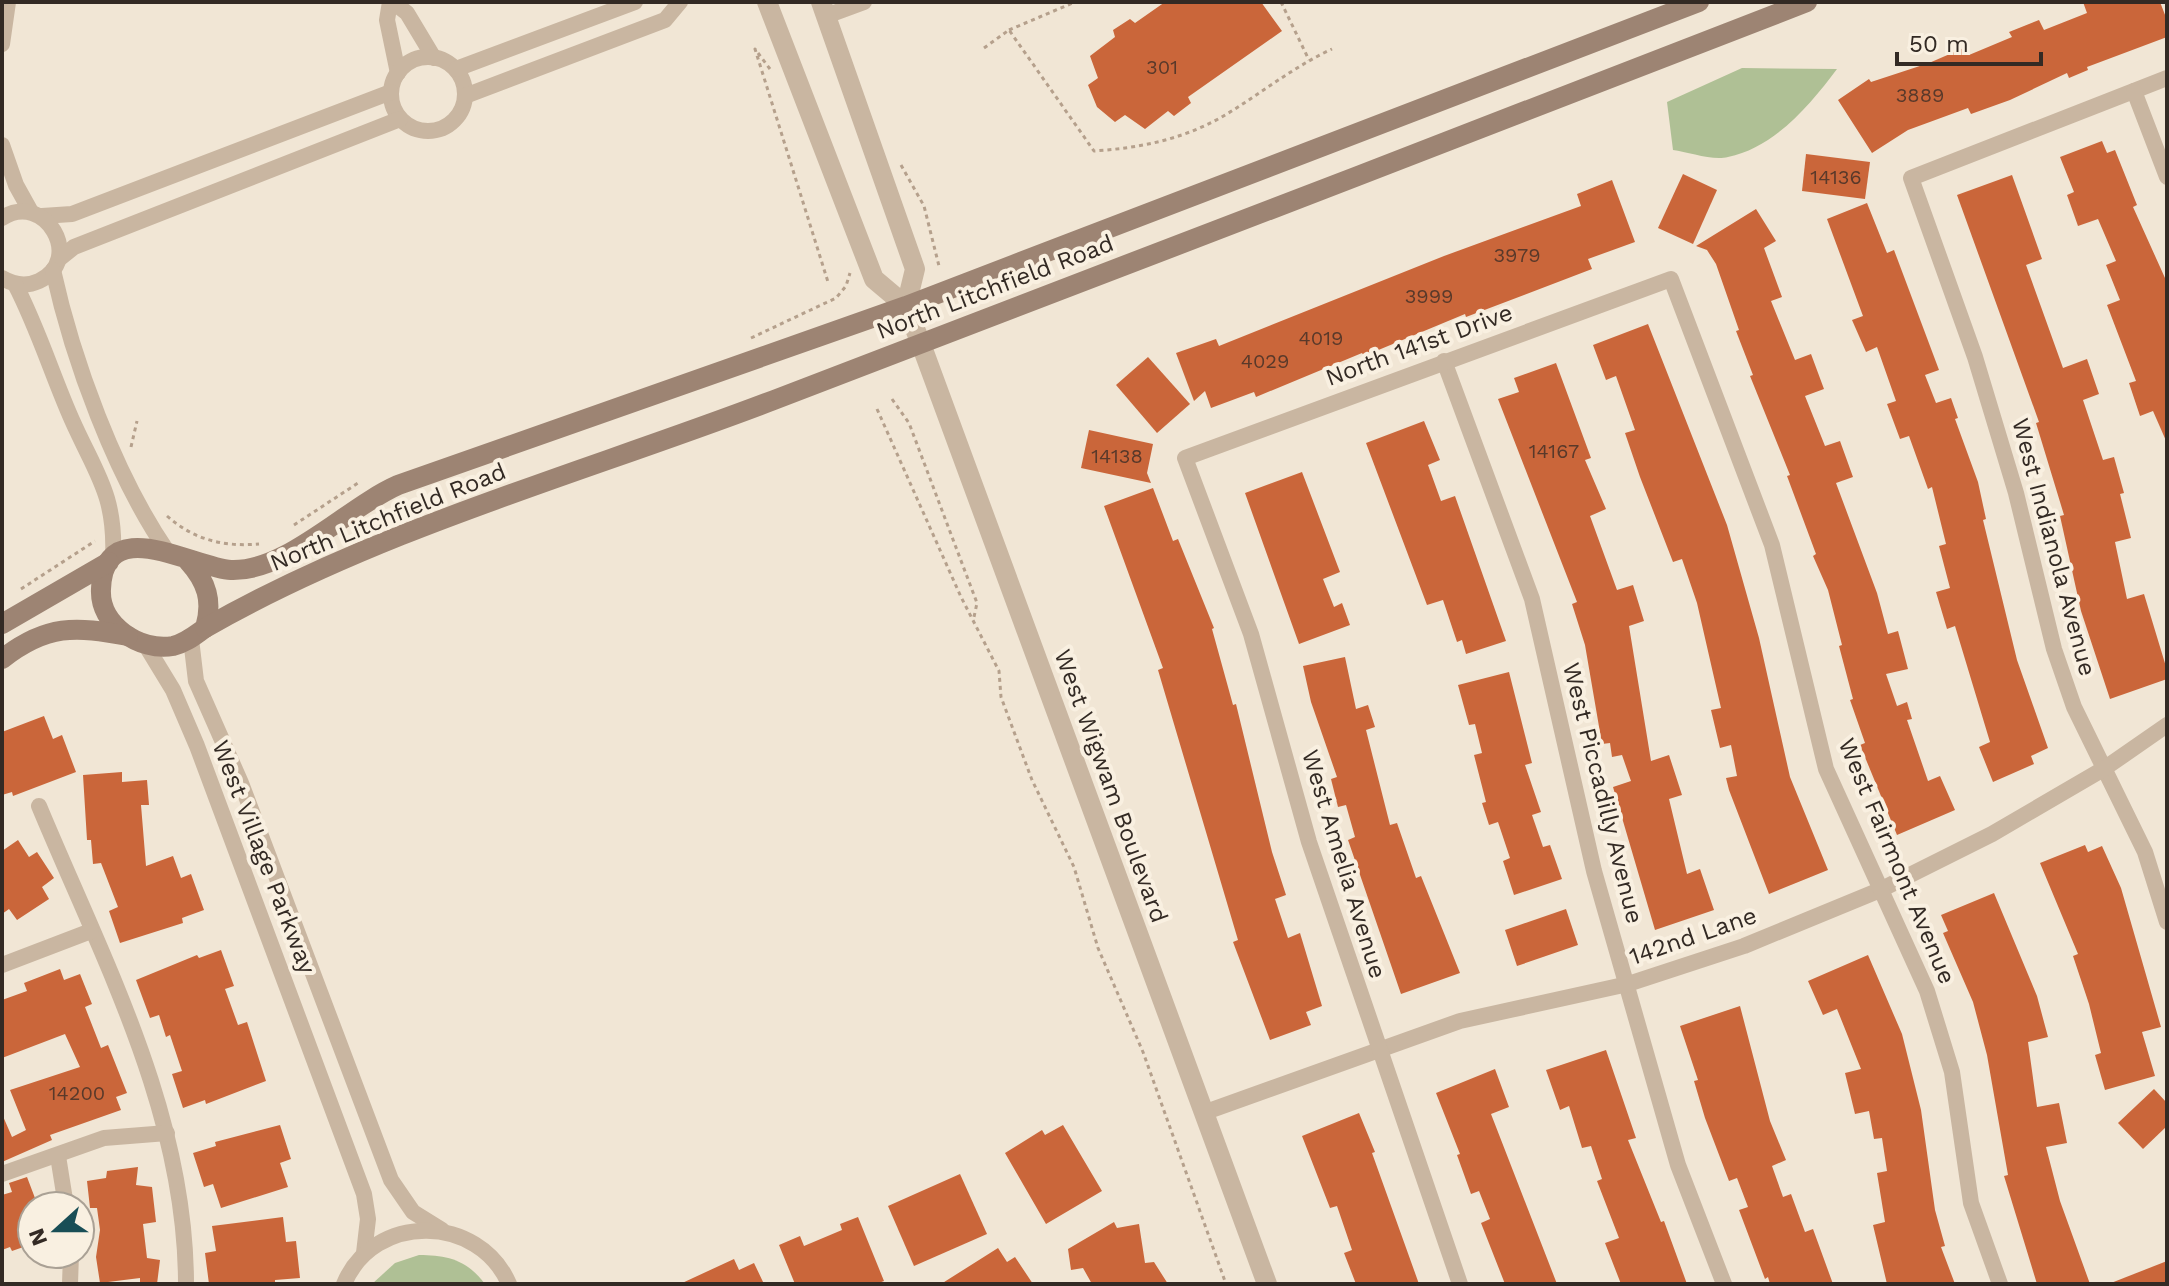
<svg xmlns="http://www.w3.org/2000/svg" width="2169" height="1286" viewBox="0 0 2169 1286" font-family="'Work Sans',sans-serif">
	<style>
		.green { fill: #afc095 }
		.building { fill: #ca663a }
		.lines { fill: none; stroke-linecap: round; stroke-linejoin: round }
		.path { stroke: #b5a08c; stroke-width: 3; stroke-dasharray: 4 4; stroke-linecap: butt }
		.minor { stroke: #c9b6a1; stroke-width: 16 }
		.tertiary { stroke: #c9b6a1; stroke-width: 20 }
		.secondary { stroke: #9d8473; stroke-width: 20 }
		.labels { text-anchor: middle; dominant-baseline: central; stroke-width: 8; stroke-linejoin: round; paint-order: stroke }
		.number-label { font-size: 20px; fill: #59392a }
		.street-label { font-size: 24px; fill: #332a24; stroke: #f9f0e1 }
	</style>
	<rect width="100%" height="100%" fill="#f1e6d5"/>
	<g class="green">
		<path d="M1742,68L1837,69C1810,105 1774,148 1728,157C1713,161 1688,152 1673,150L1667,102Z"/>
		<path d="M419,1255C447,1255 467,1260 485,1284H372L395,1263Z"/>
	</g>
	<g class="building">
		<polygon points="1165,2 1261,2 1282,31 1188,97 1191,103 1174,116 1168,111 1145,129 1125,115 1115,122 1097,107 1088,85 1098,78 1090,56 1115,37 1113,30 1130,19 1135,23"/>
		<polygon points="2083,2 2160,2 2167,20 2167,37 2087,67 2088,70 2069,78 2067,73 2010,100 1971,114 1968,108 1908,130 1872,153 1838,100 1869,79 1871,82 1929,63 1966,47 1969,55 2012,37 2009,32 2039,20 2044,30 2087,13"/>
		<polygon points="2102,141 2107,153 2115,150 2137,205 2133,207 2165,278 2167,443 2153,411 2140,416 2129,383 2136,381 2107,305 2120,300 2106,265 2116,261 2098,219 2078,226 2067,195 2074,192 2060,157"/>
		<polygon points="1806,154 1870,162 1865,199 1802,191"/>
		<polygon points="1683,174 1717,190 1693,244 1658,228"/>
		<polygon points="2012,175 2042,259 2026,265 2063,368 2087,359 2099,394 2083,400 2103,460 2114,457 2124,493 2120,494 2131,538 2115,542 2127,599 2144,594 2167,670 2167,679 2110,699 2081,611 2060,516 2064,515 2036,423 2039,422 1957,195"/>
		<polygon points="1612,180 1635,242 1588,259 1592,269 1466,317 1465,314 1364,356 1362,353 1256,397 1254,392 1211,408 1205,391 1194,401 1176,353 1216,339 1219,346 1444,256 1581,206 1577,194"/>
		<polygon points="1867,203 1887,253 1894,250 1939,370 1925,375 1936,403 1951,398 1958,418 1955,419 1978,482 1986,519 1983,520 2017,660 2048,748 2031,756 2034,764 1993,782 1979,747 1990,742 1955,626 1947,629 1936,592 1950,588 1939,546 1946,544 1932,487 1928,489 1909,436 1900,439 1887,404 1896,401 1877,347 1866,352 1852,320 1863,316 1827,219"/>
		<polygon points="1756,209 1776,241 1764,248 1782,297 1771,301 1795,360 1811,354 1824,389 1805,396 1825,446 1840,441 1853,477 1836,483 1877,593 1888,634 1898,631 1908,669 1886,674 1897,706 1907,702 1912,719 1907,720 1928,781 1940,776 1955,810 1897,835 1860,745 1865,743 1850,700 1853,699 1839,646 1842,645 1828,590 1813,556 1816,554 1787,476 1790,475 1750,376 1753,375 1736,331 1739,330 1716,264 1707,250 1696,246"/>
		<polygon points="1648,324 1727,525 1759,638 1790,777 1828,870 1769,894 1729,790 1726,778 1737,776 1731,745 1720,748 1711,710 1721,708 1697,603 1682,559 1673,562 1640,477 1625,433 1635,430 1616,376 1606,380 1593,345"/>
		<polygon points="1148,357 1190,404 1157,433 1116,385"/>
		<polygon points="1556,363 1591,458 1585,460 1606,509 1590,516 1617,590 1633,585 1644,621 1629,626 1651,761 1669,755 1682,795 1669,799 1687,874 1700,869 1714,910 1655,930 1613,787 1631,781 1622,755 1612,757 1610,743 1602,744 1585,645 1572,604 1577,602 1498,399 1519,392 1514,378"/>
		<polygon points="1424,421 1440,460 1428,465 1441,501 1455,496 1506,641 1466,654 1462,640 1457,642 1443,600 1427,605 1366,443"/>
		<polygon points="1089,430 1153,444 1147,473 1151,483 1081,468"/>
		<polygon points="1302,472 1340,572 1323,579 1334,607 1342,603 1350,625 1299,644 1245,493"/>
		<polygon points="1153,488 1173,541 1178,539 1214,628 1212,629 1233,705 1236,704 1272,852 1286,895 1275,899 1288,938 1300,933 1322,1006 1306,1012 1311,1025 1270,1040 1233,942 1238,940 1158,670 1163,668 1104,506"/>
		<polygon points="1345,657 1356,709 1368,705 1375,727 1366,730 1390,825 1397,823 1416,878 1421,876 1460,973 1401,994 1348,840 1355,837 1346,805 1338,807 1331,779 1337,777 1311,702 1303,666"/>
		<polygon points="1509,672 1532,763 1525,765 1541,812 1532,815 1543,847 1550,845 1562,879 1514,895 1503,861 1510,858 1498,822 1489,825 1482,803 1486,802 1474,755 1482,753 1475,724 1469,725 1458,685"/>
		<polygon points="44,716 53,739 62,735 76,772 13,796 12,792 2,795 2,732"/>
		<polygon points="122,772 122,782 147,780 149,805 141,805 146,866 173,856 181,878 191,874 204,910 182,918 183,923 120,943 109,911 118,907 101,863 93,864 91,840 87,840 83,775"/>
		<polygon points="18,840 29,857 37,852 54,878 42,887 49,899 17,920 9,909 2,914 2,851"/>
		<polygon points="2085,845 2088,852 2102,846 2121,888 2161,1027 2142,1032 2155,1076 2105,1090 2095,1055 2101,1053 2089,1004 2073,956 2078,954 2040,863"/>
		<polygon points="1994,893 2037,996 2048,1037 2028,1042 2037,1107 2059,1103 2067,1143 2046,1147 2060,1201 2090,1284 2037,1284 2004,1176 2008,1175 1987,1055 1973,1002 1943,933 1948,931 1941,915"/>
		<polygon points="1566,909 1578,945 1517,966 1505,930"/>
		<polygon points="221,950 234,986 225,989 238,1025 247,1022 266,1081 206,1104 205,1100 183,1108 172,1074 182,1071 170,1035 166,1037 159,1015 150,1018 136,980 197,955 199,958"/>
		<polygon points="1868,955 1902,1034 1921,1110 1935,1210 1945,1246 1941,1247 1955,1284 1887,1284 1873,1225 1885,1222 1877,1173 1887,1171 1882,1138 1874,1139 1869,1111 1855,1114 1845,1073 1861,1069 1837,1009 1823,1015 1808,981"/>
		<polygon points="60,969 64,980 80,974 92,1004 85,1007 101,1048 108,1045 127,1093 116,1097 121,1110 50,1135 52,1140 2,1162 2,1114 12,1137 26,1130 10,1090 80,1067 65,1034 2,1058 2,1000 27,991 24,983"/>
		<polygon points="1740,1006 1770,1121 1786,1160 1772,1166 1783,1197 1791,1194 1805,1232 1813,1229 1833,1284 1770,1284 1768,1277 1765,1279 1739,1210 1748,1207 1737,1178 1729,1181 1705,1118 1694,1081 1698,1080 1680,1026"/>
		<polygon points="1606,1050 1636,1138 1628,1140 1661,1222 1664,1221 1687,1284 1621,1284 1605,1243 1619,1238 1597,1181 1602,1179 1591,1146 1582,1148 1569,1106 1560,1110 1546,1070"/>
		<polygon points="1495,1069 1509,1107 1491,1114 1557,1284 1505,1284 1481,1223 1490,1219 1479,1191 1471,1194 1457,1155 1460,1154 1436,1093"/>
		<polygon points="2154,1089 2167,1103 2167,1126 2143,1149 2118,1123"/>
		<polygon points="1359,1113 1375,1152 1372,1153 1419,1284 1356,1284 1344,1253 1352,1250 1337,1206 1330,1208 1302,1136"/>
		<polygon points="280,1125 291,1159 280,1163 288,1187 221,1208 213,1184 204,1187 193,1153 216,1146 215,1142"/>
		<polygon points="1063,1125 1102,1191 1046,1224 1005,1153 1042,1130 1045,1135"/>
		<polygon points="138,1167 136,1185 152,1187 156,1222 143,1224 147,1258 160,1260 157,1284 140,1284 140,1278 100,1283 96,1257 100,1230 97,1208 90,1208 87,1181 106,1178 107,1171"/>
		<polygon points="960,1174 987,1234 914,1266 888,1206"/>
		<polygon points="27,1177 38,1206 32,1206 32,1244 12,1251 10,1247 2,1250 2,1195 12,1192 9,1183"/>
		<polygon points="283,1217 286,1242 296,1241 300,1278 275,1280 275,1284 209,1284 205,1253 216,1251 212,1226"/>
		<polygon points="858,1217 884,1281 876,1284 795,1284 779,1245 800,1236 804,1246 842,1230 840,1224"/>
		<polygon points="1114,1222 1117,1228 1139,1224 1145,1263 1154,1262 1168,1284 1092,1284 1083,1268 1071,1270 1068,1249"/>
		<polygon points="998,1248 1007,1262 1015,1257 1033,1284 941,1284"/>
		<polygon points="734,1259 739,1270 754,1263 764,1284 680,1284"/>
		<polygon points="2167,1261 2167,1284 2111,1284 2111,1283"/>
	</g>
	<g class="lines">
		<g class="path">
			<polyline points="1281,2 1309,60"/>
			<polyline points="1009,30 1075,2"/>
			<path d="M984,48L1009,30L1094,151C1139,148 1180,140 1220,118C1258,96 1291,68 1332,49"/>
			<polyline points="770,69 755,49 828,282"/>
			<polyline points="901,165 924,206 939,266"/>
			<polyline points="751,338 836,298 846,286 850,273"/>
			<polyline points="892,399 909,423 977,603 974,617"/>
			<polyline points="877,409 961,597 999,671 1001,697 1032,780 1074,867 1098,948 1143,1052 1226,1284"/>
			<polyline points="131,447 137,421"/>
			<path d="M167,516C194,540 224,547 259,544"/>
			<polyline points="294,525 358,483"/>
			<polyline points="21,589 95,541"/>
		</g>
		<g class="minor">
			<polyline points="390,2 387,20 398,73"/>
			<polyline points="393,2 407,13 434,58"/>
			<polyline points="826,16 864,2"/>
			<polyline points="2,44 8,2"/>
			<circle cx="428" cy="94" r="37"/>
			<polyline points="456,69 635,2"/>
			<polyline points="2167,78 1911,178 1975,357 2016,493 2054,649 2074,707 2145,852 2167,922"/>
			<polyline points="2134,91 2167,177"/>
			<polyline points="465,96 665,20 680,2"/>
			<polyline points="2,145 16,185 31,212"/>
			<polyline points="42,216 72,214 391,92"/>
			<path d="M2,218C45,190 85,260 39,281C26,287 14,285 2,278"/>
			<polyline points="59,259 74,247 400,119"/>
			<path d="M53,270C73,361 115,475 167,551"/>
			<path d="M15,284C38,328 52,375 72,420C96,474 116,495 113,558"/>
			<polyline points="1444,361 1532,599 1594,871 1678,1165 1724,1284"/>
			<polyline points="191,639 196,681 241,783 391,1180 413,1212 442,1230"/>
			<polyline points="145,644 173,690 197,746 364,1194 368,1219 364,1253"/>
			<path d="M39,806C103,960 186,1113 186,1284"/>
			<polyline points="2,965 91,931"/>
			<polyline points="1203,1113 1460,1021 1628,984 1744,946 1880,890 1992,834 2105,768 2167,725"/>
			<polyline points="58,1156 66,1206"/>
			<polyline points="2,1174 104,1138 167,1133"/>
			<polyline points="70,1284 71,1254"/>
			<path d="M344,1284C374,1212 479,1214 509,1284"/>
			<polyline points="1460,1284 1309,842 1251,634 1185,458 1671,279 1772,545 1826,769 1927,991 1952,1072 1971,1203 2000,1284"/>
		</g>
		<g class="tertiary">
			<polyline points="767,2 874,279 906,306 921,344 1267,1284"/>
			<polyline points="821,2 915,269 906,306"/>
		</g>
		<g class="secondary">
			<path d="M188,561C207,582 213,601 205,628C195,635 186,643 173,646C140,652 99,625 101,589C104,511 193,568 231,570C287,572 346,508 398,485L906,306L1699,2"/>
			<polyline points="2,624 109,562"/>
			<path d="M205,628C380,528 586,472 774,400C1119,268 1463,136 1807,2"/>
			<path d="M2,659C47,624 75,626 128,636"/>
		</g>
	</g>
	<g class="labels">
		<g class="number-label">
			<text x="1162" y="67">301</text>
			<text x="1920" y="95">3889</text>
			<text x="1836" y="177">14136</text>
			<text x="1517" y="255">3979</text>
			<text x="1429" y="296">3999</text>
			<text x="1321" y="338">4019</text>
			<text x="1265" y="361">4029</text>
			<text x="1554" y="451">14167</text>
			<text x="1117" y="456">14138</text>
			<text x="77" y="1093">14200</text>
		</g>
		<g class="street-label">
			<text transform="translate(995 287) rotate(-21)">North Litchfield Road</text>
			<text transform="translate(1419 345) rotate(-20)">North 141st Drive</text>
			<text transform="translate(388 517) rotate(-22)">North Litchfield Road</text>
			<text transform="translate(2054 547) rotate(75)">West Indianola Avenue</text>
			<text transform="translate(1111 786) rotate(70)">West Wigwam Boulevard</text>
			<text transform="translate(1603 793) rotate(76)">West Piccadilly Avenue</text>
			<text transform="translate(264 857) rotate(69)">West Village Parkway</text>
			<text transform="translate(1897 861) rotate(67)">West Fairmont Avenue</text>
			<text transform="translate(1344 864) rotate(73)">West Amelia Avenue</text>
			<text transform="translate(1693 936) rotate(-19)">142nd Lane</text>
		</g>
	</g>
	<rect width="2169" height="1286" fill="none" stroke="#332a24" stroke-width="8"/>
	<g transform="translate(56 1230) rotate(249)"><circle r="38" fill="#f9f0e1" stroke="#aaa195" stroke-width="2"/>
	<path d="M0-6L14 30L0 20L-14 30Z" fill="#194e56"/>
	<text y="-12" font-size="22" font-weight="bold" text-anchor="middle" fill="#332a24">N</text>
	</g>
	<path d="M1897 52v12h144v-12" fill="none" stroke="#332a24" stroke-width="4"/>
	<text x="1909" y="52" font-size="24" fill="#332a24" stroke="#f9f0e1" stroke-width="6" paint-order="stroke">50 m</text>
</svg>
